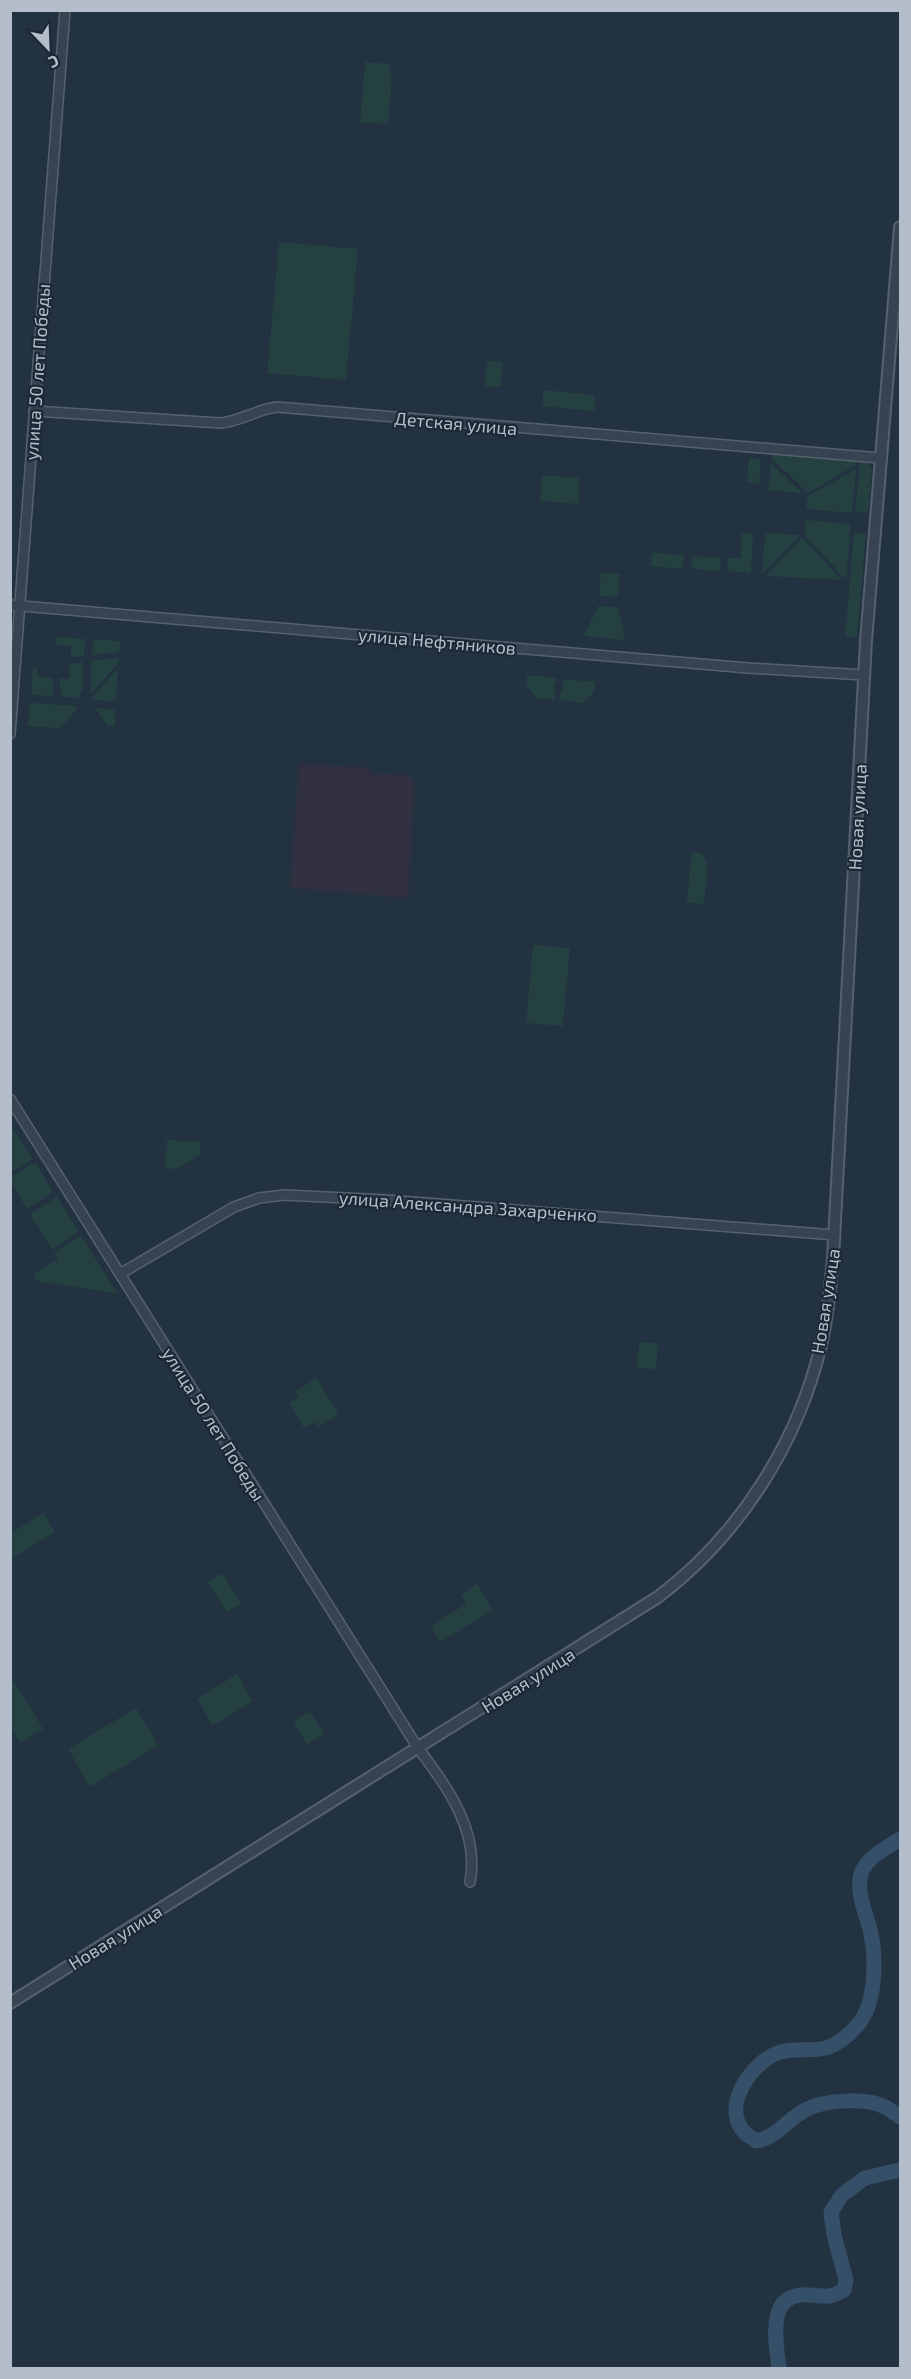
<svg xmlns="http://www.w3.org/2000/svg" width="911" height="2379" viewBox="0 0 911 2379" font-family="'Exo 2',sans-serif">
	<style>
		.medical { fill: #303040 }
		.green { fill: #254041 }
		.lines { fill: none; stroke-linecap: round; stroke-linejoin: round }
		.river { stroke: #364f68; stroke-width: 15 }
		.minor-casing { stroke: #55616e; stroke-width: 12 }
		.tertiary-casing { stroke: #55616e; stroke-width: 14 }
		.minor { stroke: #374350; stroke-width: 9 }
		.tertiary { stroke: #374350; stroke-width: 10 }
		.labels { text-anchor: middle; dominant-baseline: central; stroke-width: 4.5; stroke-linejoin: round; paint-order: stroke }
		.street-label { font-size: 18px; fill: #b4becb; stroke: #1c2835 }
	</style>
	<rect width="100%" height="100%" fill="#233240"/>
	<polygon class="medical" points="299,763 370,768 370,773 408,775 415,782 408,898 290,888"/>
	<g class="green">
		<polygon points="365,62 389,64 392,79 388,124 360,122"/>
		<polygon points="279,242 358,249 346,380 267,373"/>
		<polygon points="487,361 503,362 501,387 485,386"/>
		<polygon points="543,390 595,395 594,411 542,406"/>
		<polygon points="772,454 856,461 856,465 808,493 772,459"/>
		<polygon points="749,458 761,459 759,484 747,482"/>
		<polygon points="860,461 869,464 872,471 868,511 861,511 860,513 855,513"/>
		<polygon points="771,463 802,493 769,490"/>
		<polygon points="856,469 852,513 806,509 807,497"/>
		<polygon points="542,475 580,478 578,504 540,501"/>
		<polygon points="806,520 851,524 846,580 804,534"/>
		<polygon points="742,533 753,534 751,573 727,571 728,558 741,558"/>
		<polygon points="765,533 800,535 762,575"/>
		<polygon points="854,533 866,534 857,638 845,637"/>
		<polygon points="802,538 842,580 766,576"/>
		<polygon points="652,553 684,555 681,569 651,566"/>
		<polygon points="691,556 721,558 720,571 693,569"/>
		<polygon points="601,573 620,574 618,597 599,596"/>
		<polygon points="598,606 618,607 625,640 584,636"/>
		<polygon points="56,637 85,639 84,656 71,657 71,646 56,645"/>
		<polygon points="93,639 120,641 119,652 92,655"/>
		<polygon points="119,658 119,662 91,694 91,661"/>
		<polygon points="83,662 82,691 78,698 62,697 59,678 69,679 70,664"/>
		<polygon points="33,667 38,667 37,677 52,678 54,696 33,695 31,692"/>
		<polygon points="118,668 116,699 113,701 93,700 92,698"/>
		<polygon points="527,675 557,678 553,687 556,693 555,700 537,698 526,686"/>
		<polygon points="561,679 595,682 594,692 583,703 559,700 560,693 564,688"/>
		<polygon points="33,703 77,706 78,708 60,728 28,726 30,704"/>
		<polygon points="95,708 113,709 115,712 115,725 109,727"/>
		<polygon points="691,853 701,853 708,863 704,904 687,903"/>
		<polygon points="533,945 570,948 563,1026 526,1023"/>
		<polygon points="10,1124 33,1159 11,1173 10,1173"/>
		<polygon points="167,1140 201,1142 200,1155 176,1169 165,1168"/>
		<polygon points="35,1162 53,1192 27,1209 11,1183 11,1177"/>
		<polygon points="57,1197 79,1232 52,1249 30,1214"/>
		<polygon points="81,1236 118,1294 37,1281 33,1274 58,1259 54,1252"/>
		<polygon points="639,1342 658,1343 656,1369 637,1368"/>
		<polygon points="316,1378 339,1414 318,1427 315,1422 304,1428 289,1403 299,1397 296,1391"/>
		<polygon points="43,1513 55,1532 11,1559 11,1533"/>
		<polygon points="222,1573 241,1603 227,1612 208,1582"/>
		<polygon points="477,1584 493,1610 440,1642 431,1626 466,1604 461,1595"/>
		<polygon points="237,1674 253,1701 213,1726 197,1699"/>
		<polygon points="11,1676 43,1729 20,1743 11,1728"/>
		<polygon points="136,1708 158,1745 90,1787 68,1749"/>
		<polygon points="310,1711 324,1734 307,1744 293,1722"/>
	</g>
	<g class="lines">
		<g class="river">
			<path d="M900,1839C888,1847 869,1856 862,1871C855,1888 865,1912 870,1929C876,1955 877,1999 860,2022C852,2032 841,2042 829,2047C812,2053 793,2046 775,2054C749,2066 721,2108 745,2133C748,2136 753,2138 756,2141C777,2138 788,2118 807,2109C826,2100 866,2097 885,2107C890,2109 895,2114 900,2117"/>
			<path d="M779,2368C776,2341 765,2292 809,2295C827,2296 828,2299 844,2290L846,2280L834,2235L831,2212L842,2195L865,2178L900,2170"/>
		</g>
		<g class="minor-casing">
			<g id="minor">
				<path d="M34,411L220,423C240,422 257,409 277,407L880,458"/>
				<polyline points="10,605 748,668 864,675"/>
				<polyline points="10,734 65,10"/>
				<path d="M10,1099L418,1748C447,1787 480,1831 470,1882"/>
				<polyline points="120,1274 234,1207 259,1198 284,1195 387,1200 835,1235"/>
			</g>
		</g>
		<g class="tertiary-casing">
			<path id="tertiary" d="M10,2003L658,1597C739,1536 798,1443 821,1345C828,1317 830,1288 833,1259L866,641L900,227"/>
		</g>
		<use href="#minor" class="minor"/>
		<use href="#tertiary" class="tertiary"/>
	</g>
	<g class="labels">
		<g class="street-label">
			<text transform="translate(37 372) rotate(-86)">улица 50 лет Победы</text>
			<text transform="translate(456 423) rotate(5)">Детская улица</text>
			<text transform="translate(437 641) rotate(5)">улица Нефтяников</text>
			<text transform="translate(857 817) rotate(-87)">Новая улица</text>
			<text transform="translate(468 1206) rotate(4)">улица Александра Захарченко</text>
			<text transform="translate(825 1301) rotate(-81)">Новая улица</text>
			<text transform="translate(214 1424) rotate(58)">улица 50 лет Победы</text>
			<text transform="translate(528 1680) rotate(-32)">Новая улица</text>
			<text transform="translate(115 1937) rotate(-32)">Новая улица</text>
		</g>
	</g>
	<rect width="911" height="2379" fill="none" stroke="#b4becb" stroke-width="24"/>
	<g transform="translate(48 48) rotate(157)" stroke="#1c2835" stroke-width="4.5" paint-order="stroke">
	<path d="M0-4.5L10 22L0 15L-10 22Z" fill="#b4becb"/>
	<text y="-9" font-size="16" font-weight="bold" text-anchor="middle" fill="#b4becb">С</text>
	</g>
</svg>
